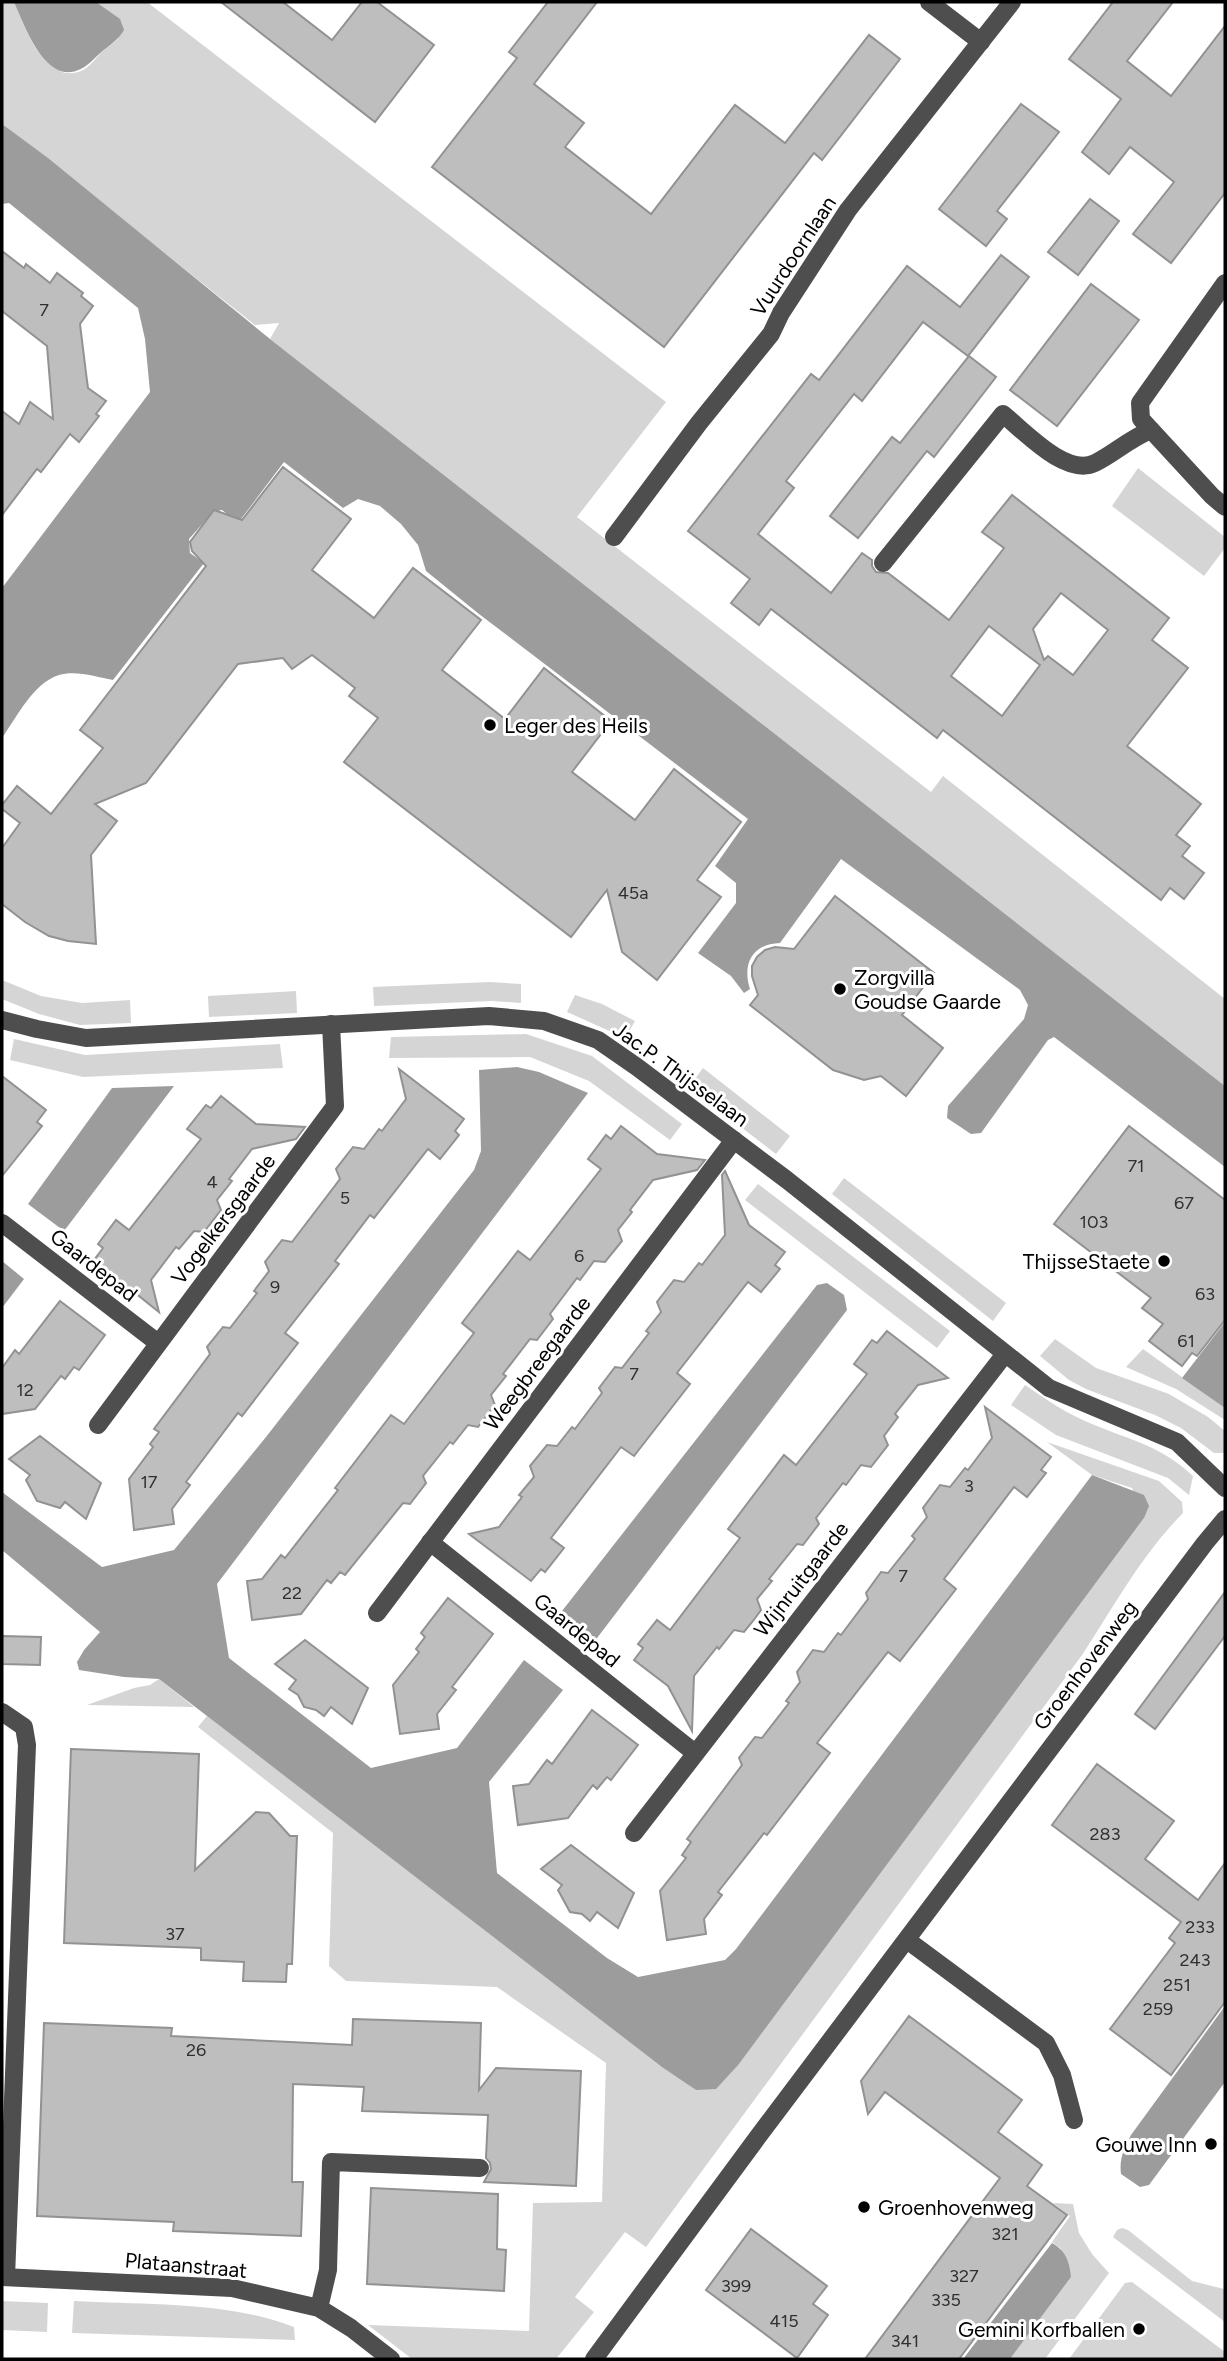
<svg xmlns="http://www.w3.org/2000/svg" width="1227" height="2361" viewBox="0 0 1227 2361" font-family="Figtree,sans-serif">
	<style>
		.green { fill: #d5d5d5 }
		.water { fill: #9c9c9c }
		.building { fill: #bebebe; stroke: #929292; stroke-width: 2; fill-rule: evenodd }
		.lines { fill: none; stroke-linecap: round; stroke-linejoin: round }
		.minor { stroke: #4e4e4e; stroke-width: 18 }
		.poi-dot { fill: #000; stroke: #fff; stroke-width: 2.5 }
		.labels { text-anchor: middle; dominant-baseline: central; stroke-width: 6; stroke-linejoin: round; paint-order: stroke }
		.number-label { font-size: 18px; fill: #303030 }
		.street-label { font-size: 21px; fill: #000; stroke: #fff }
		.poi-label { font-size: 21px; fill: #000; stroke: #fff; text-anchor: start }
	</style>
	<rect width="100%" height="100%" fill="#fff"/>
	<g class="green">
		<path d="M2,2H14C25,28 47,90 85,69C91,65 96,58 101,53C106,48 112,44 118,39L119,19L96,2H147L666,402L577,517L931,792L943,776L1225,999V1086L270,339L279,323L255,325L2,124Z"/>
		<polygon points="1138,468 1225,537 1225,548 1204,576 1112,506"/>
		<polygon points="2,980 41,996 82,1003 130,1000 131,1023 80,1025 39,1014 2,999"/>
		<polygon points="489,982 521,984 521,1003 492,1001 374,1006 373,987"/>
		<polygon points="296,991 297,1013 209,1017 208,996"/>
		<polygon points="575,995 602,1004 635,1021 625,1038 567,1012"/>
		<polygon points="526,1034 592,1056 682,1124 670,1140 589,1081 530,1057 389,1058 391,1037"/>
		<polygon points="14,1039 85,1055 280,1044 283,1068 83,1077 10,1060"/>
		<polygon points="703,1068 790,1136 776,1154 689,1087"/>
		<polygon points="844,1178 1006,1303 993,1321 832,1194"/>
		<polygon points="758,1184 950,1331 937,1348 745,1200"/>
		<polygon points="1055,1339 1096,1368 1169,1394 1208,1417 1225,1431 1225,1453 1214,1453 1181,1428 1155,1415 1086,1389 1069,1380 1040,1356"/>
		<polygon points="1143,1349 1225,1408 1225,1420 1176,1389 1126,1367"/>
		<path d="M1025,1385C1047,1400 1067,1414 1092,1424C1132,1441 1160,1445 1193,1476L1189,1495L1168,1478L1056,1435L1011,1405Z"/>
		<path d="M1047,1442L1159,1481L1182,1502L1183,1513C1142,1554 1114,1606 1082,1655L646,2247L625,2232L575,2297L594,2312L556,2359H412L368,2325L529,2331L533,2203L602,2202L606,2063L497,1987L346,1981L329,1966L333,1833L198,1727L207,1716L696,2090L739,2064L1144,1518L1132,1488L1092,1475Z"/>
		<polygon points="159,1679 194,1707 87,1705 134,1688 150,1685"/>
		<polygon points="1053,2203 1073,2204 1079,2233 1092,2254 1109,2273 1045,2359 1010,2359 1071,2277 1060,2248 1052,2242 1070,2216"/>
		<polygon points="1122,2228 1128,2230 1192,2281 1224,2289 1225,2322 1113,2237 1117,2230"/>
		<polygon points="1132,2282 1225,2352 1225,2359 1069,2359 1125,2283"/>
		<polygon points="2,2301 48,2303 47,2332 2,2330"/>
		<path d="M74,2301C146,2305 227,2301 294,2327L295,2340L72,2333Z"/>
	</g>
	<g class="water">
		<path d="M14,2H96L120,19L124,30C117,42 106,47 96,57C53,102 29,37 14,2Z"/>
		<path d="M2,124L48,158L270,339L1225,1086V1167L1054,1037L1048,1040L981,1133L971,1134L947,1118L948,1106L1024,1019L1028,1005L1020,990L841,859L780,943C752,944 742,964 750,989L744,993L731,976L698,953L736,903V883L715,866L748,819L479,614L426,571L418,545L401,524L380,506L358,499L343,508L284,462L238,523L222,510L213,512L189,539L190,553L204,563L113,680C97,677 76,670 59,675C33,683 17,717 2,738V588L150,392L145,339L138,308L9,203L2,204Z"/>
		<polygon points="517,1067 539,1072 588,1093 217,1584 229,1658 371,1768 457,1748 524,1660 563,1690 489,1782 497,1873 607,1958 638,1977 725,1960 736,1949 1092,1475 1144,1495 1149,1506 1144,1518 739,2064 716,2089 696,2090 662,2067 159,1679 124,1677 79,1670 77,1662 84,1650 100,1632 2,1550 2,1492 102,1567 174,1550 266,1437 474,1170 481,1151 479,1070"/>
		<polygon points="174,1086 64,1231 28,1204 112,1088"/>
		<polygon points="2,1261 24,1279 2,1308"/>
		<path d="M827,1283L844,1295L847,1310L594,1642C580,1634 570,1625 562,1611L817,1285Z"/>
		<polygon points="1225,1322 1225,1408 1182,1378"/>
		<path d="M1225,2006V2082L1149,2185L1140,2187L1121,2174C1119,2159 1124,2148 1131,2135Z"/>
		<path d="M1052,2243C1066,2251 1069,2261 1071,2277L1010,2359H963Z"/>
	</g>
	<g class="building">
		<polygon points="221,2 283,2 332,40 362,2 377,2 434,45 375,122"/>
		<polygon points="548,2 597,2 534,84 584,123 565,147 651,214 735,105 785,143 869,35 900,59 822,160 814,153 664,347 432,167 517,58 509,52"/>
		<polygon points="1113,2 1173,2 1127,61 1171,96 1225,26 1225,193 1171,263 1133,234 1174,182 1130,147 1109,174 1082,152 1121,99 1069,59"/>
		<polygon points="1021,104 1059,132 997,211 1007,219 986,246 939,209"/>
		<polygon points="1090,199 1119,221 1078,275 1048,252"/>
		<polygon points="2,251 24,268 26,264 50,283 57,273 83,293 81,296 93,306 80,324 86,373 88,388 106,401 96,414 99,416 79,442 70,434 41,472 37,469 2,515 2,411 19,424 30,402 53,419 47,346 2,311"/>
		<path d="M1001,255L1029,277L968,356L923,322L862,401L854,394L786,481L794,488L758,534L831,593L862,553L872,560V566L876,572L888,573L949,620L1004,548L982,532L1012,495L1169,618L1152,640L1188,668L1127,746L1201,804L1176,835L1190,846L1182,856L1204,873L1184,899L1170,888L1161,900L943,730L937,738L771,609L759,625L731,603L750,579L688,531L811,374L819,380L907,266L960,307ZM1061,593L1108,630L1073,675L1048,656L1044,660L1033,629ZM989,626L1040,665L1002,716L951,676Z"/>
		<polygon points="1091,284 1139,320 1057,426 1010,390"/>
		<polygon points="969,356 996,377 934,457 927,451 858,538 830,516 892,437 900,443"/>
		<polygon points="283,467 351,519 312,570 374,618 413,568 481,620 442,670 505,719 544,668 611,721 572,772 635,820 674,769 741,822 697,880 721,897 657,980 622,952 607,890 571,937 344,762 378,718 349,696 355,688 312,655 292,669 283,658 238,664 146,783 95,804 117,821 91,855 96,944 68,941 49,936 25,922 2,904 2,848 20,823 2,809 2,805 17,786 51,814 103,748 80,730 206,566 192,551 190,542 214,510 242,520"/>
		<polygon points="835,896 934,973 902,1015 943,1048 906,1096 881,1076 864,1080 833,1070 750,1005 758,995 752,976 752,966 757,957 765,950 775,947 794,949"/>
		<polygon points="399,1069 464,1119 455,1131 459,1135 440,1159 428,1149 374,1218 370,1215 335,1261 339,1264 285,1333 298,1343 242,1416 238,1413 186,1482 190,1485 172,1509 174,1524 134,1530 129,1479 153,1447 150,1444 159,1432 154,1429 210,1354 207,1347 223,1327 230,1328 257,1293 254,1291 269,1271 265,1262 282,1240 292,1242 340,1179 336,1169 353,1147 364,1149 379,1129 382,1131 406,1099"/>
		<polygon points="2,1076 46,1110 37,1122 42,1126 2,1176"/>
		<polygon points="221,1096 256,1124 305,1127 296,1139 252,1149 229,1179 232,1181 217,1200 221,1210 204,1232 194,1231 179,1249 176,1247 151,1280 159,1312 94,1260 103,1248 98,1244 116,1220 129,1230 201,1139 187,1129 206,1105 211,1108"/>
		<polygon points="621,1126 657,1154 705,1160 697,1170 653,1180 630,1210 632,1212 618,1230 622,1241 605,1262 594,1261 580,1280 577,1278 550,1314 553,1319 537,1340 530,1339 503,1374 506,1376 491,1395 495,1405 478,1427 468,1425 453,1444 450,1442 423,1476 426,1483 410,1504 403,1503 345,1575 340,1572 331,1583 327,1580 301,1614 252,1620 247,1581 262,1579 281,1555 285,1558 338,1490 335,1488 391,1415 404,1424 474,1333 462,1323 518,1251 530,1260 601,1169 588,1159 606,1135 611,1139"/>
		<polygon points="1129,1126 1225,1200 1225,1320 1197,1356 1192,1353 1182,1366 1149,1341 1163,1324 1142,1308 1151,1298 1054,1224"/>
		<polygon points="725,1171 749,1225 785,1252 775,1265 780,1269 761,1292 748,1282 677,1373 690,1384 634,1456 621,1447 551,1538 564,1548 545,1572 541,1569 531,1581 469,1534 499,1527 522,1497 519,1495 534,1477 530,1466 539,1455 547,1445 557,1446 572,1427 575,1429 602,1393 599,1388 615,1367 622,1368 649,1333 646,1331 661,1312 657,1302 674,1280 684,1282 699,1263 702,1265 725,1235 722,1175"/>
		<polygon points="60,1301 105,1335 79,1370 74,1367 65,1379 61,1376 35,1409 2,1414 2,1368 15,1350 19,1354"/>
		<polygon points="887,1331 948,1378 918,1385 895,1414 898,1417 884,1436 888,1445 871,1467 861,1465 846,1485 843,1483 816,1518 819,1524 803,1545 797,1544 769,1579 772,1581 757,1599 761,1610 753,1621 744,1632 734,1630 719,1649 717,1647 694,1676 692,1731 668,1686 634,1660 643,1648 638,1644 657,1620 670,1630 740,1538 728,1529 784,1455 796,1465 867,1374 854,1364 872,1340 877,1343"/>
		<polygon points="985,1407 1051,1457 1041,1470 1046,1473 1027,1497 1014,1487 944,1579 956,1589 900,1661 888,1652 817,1743 830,1753 767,1835 764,1833 718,1892 722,1895 704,1919 706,1934 667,1940 660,1891 686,1858 682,1855 691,1842 687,1839 742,1765 739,1758 755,1737 762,1738 789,1703 786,1701 800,1682 797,1672 813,1650 824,1652 838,1633 841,1635 868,1599 866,1593 881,1572 888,1573 915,1539 912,1536 927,1517 923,1508 940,1485 950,1487 965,1468 968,1470 992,1438"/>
		<polygon points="40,1436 101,1483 86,1519 65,1502 60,1508 37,1501 26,1480 30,1475 9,1459"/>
		<polygon points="1225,1592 1225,1636 1155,1729 1135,1714"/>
		<polygon points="448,1598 493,1634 452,1687 456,1690 437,1714 439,1729 400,1734 393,1685 419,1652 416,1649 425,1637 421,1633"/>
		<polygon points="2,1636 41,1637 40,1665 2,1664"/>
		<polygon points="305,1640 368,1688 352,1724 331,1707 324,1716 316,1710 304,1707 298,1695 289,1689 296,1680 275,1664"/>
		<polygon points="592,1710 638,1745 611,1780 607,1777 597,1789 593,1785 568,1818 518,1825 513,1786 529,1784 547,1760 552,1764"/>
		<polygon points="71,1749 199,1754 195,1870 256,1812 269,1813 290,1836 297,1836 292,1964 287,1964 286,1982 243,1981 244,1962 201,1960 201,1948 64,1943"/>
		<polygon points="1097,1764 1174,1821 1145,1859 1198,1900 1225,1863 1225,2002 1171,2075 1110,2029 1175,1943 1169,1938 1181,1922 1052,1825"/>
		<polygon points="571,1845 634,1893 618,1928 597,1912 590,1921 582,1914 570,1912 558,1890 562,1885 541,1869"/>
		<polygon points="909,2016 1022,2100 998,2132 1042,2165 1027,2186 1067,2215 959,2359 865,2359 1000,2178 885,2092 868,2114 861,2081"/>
		<polygon points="353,2019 481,2023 479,2090 496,2068 581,2071 576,2186 484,2182 491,2169 490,2163 486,2158 488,2115 362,2111 364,2087 293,2084 292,2182 303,2182 301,2236 173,2231 174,2222 37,2216 44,2023 172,2028 171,2036 352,2045"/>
		<polygon points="371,2188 498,2194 497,2249 506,2250 504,2291 367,2284"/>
		<polygon points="751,2229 827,2286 813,2304 828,2315 797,2358 706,2290"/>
	</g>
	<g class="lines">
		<g class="minor">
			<polyline points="929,2 981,42"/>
			<polyline points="1225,283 1140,403 1141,419 1212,496 1225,507"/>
			<polyline points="614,537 699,423 771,334 781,313 848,210 1012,2"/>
			<path d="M883,563L1003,414C1025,432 1066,477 1095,463C1115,453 1129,439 1151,430"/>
			<polyline points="2,1020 37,1029 86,1038 489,1016 544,1021 598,1040 637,1067 787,1180 1049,1388 1177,1442 1225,1488"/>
			<polyline points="2,1223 158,1343"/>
			<polyline points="98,1425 335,1106 331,1024"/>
			<polyline points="430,1542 695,1753"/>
			<polyline points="377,1613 734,1140"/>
			<polyline points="2,1712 24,1727 27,1745 6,2277"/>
			<polyline points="634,1833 1005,1354"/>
			<polyline points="907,1940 1046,2043 1062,2075 1074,2120"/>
			<polyline points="2,2277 232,2288 319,2308 351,2328 391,2359"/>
			<polyline points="319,2308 328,2270 331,2162 480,2168"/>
			<polyline points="594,2359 757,2138 1205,1543 1225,1519"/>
		</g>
	</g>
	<g class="poi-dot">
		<circle cx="490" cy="725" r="7"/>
		<circle cx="840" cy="989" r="7"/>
		<circle cx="1164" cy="1261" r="7"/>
		<circle cx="1211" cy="2144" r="7"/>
		<circle cx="864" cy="2207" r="7"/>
		<circle cx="1139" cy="2329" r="7"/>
	</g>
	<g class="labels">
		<g class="number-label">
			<text x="44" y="310">7</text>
			<text x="633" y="893">45a</text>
			<text x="1136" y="1166">71</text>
			<text x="212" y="1182">4</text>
			<text x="345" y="1198">5</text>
			<text x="1184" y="1203">67</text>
			<text x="1094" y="1222">103</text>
			<text x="579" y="1256">6</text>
			<text x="275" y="1287">9</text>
			<text x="1205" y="1294">63</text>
			<text x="1186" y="1341">61</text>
			<text x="634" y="1374">7</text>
			<text x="25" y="1390">12</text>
			<text x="149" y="1482">17</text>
			<text x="969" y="1486">3</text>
			<text x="903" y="1576">7</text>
			<text x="292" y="1593">22</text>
			<text x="1105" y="1834">283</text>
			<text x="1200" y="1927">233</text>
			<text x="175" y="1934">37</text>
			<text x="1195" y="1960">243</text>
			<text x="1177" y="1985">251</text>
			<text x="1158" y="2009">259</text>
			<text x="196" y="2050">26</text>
			<text x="1005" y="2234">321</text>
			<text x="964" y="2276">327</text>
			<text x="736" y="2286">399</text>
			<text x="946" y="2300">335</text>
			<text x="784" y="2321">415</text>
			<text x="905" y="2341">341</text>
		</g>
		<g class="street-label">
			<text transform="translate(793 256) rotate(-57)">Vuurdoornlaan</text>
			<text transform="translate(681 1074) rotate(36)">Jac.P. Thijsselaan</text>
			<text transform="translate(223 1219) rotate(-53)">Vogelkersgaarde</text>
			<text transform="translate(94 1265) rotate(38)">Gaardepad</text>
			<text transform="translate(537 1363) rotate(-53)">Weegbreegaarde</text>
			<text transform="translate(801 1579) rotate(-52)">Wijnruitgaarde</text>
			<text transform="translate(577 1630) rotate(39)">Gaardepad</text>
			<text transform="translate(1085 1665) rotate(-53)">Groenhovenweg</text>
			<text transform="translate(186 2265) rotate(5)">Plataanstraat</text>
		</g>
		<g class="poi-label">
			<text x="504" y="725">Leger des Heils</text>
			<text x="854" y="977">Zorgvilla<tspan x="854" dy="24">Goudse Gaarde</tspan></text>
			<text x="1150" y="1261" text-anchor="end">ThijsseStaete</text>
			<text x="1197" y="2144" text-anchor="end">Gouwe Inn</text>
			<text x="878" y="2207">Groenhovenweg</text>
			<text x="1125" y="2329" text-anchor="end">Gemini Korfballen</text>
		</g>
	</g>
	<rect width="1227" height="2361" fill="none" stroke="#000000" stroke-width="7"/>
</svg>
